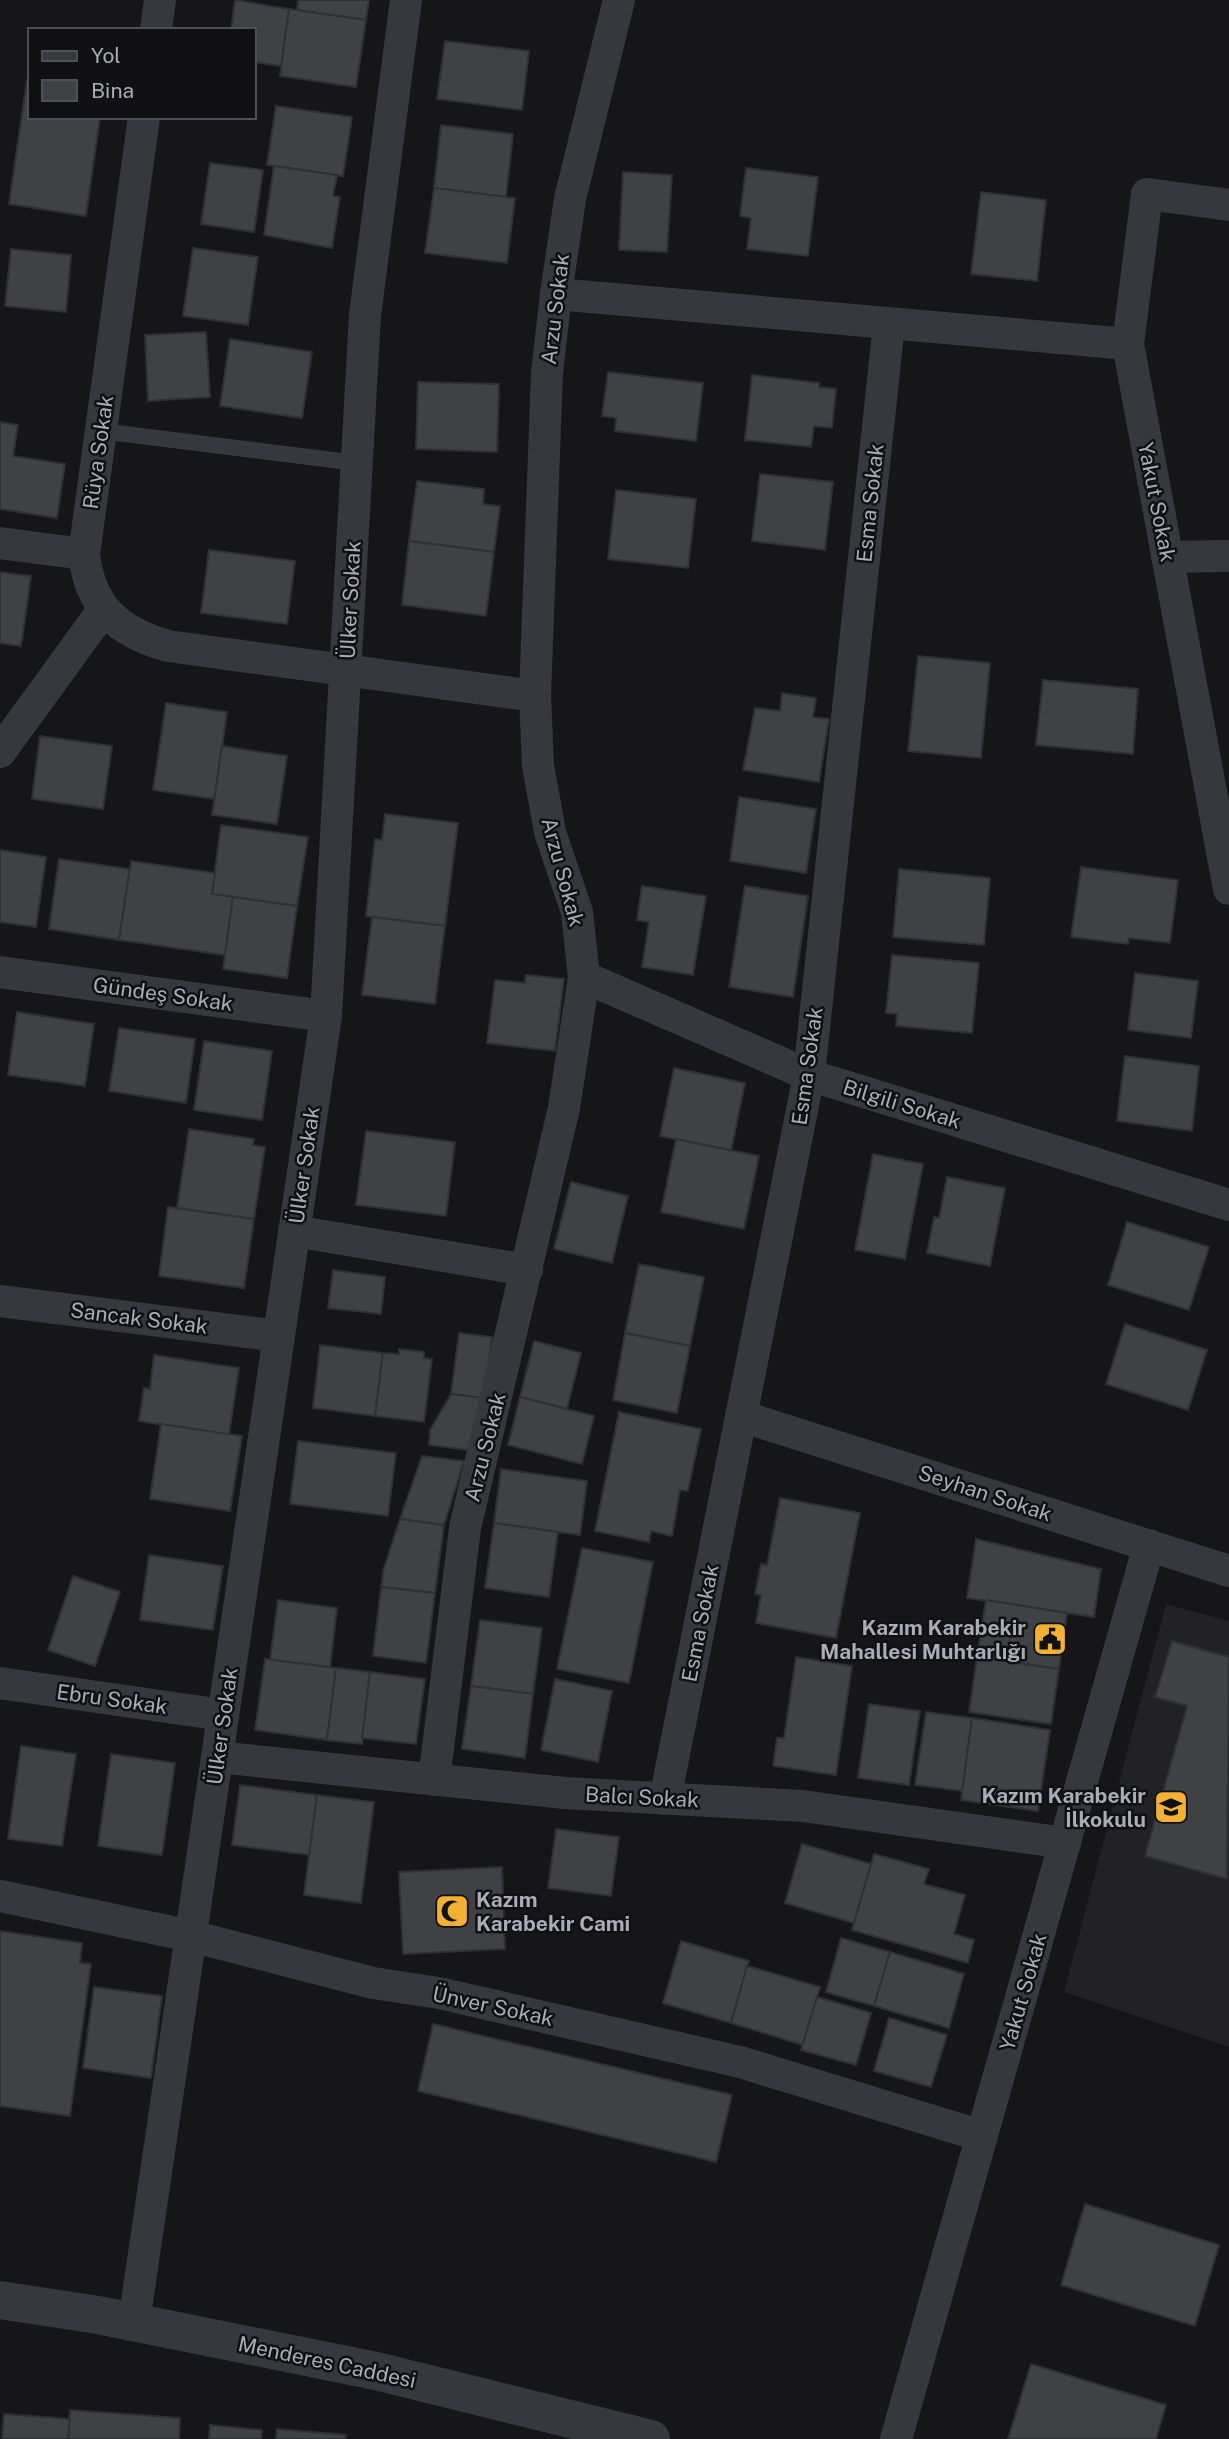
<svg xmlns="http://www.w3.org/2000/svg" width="1229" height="2439" viewBox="0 0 1229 2439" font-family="'Public Sans',sans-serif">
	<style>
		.built { fill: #222225 }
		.building { fill: #404145; stroke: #303034; stroke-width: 2 }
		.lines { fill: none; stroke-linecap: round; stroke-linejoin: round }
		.service { stroke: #37383d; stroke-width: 16 }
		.minor { stroke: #37383d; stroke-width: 32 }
		.tertiary { stroke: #37383d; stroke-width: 38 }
		.labels { text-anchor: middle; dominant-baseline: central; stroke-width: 5; stroke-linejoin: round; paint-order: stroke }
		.street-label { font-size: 21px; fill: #a8adb8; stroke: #111113 }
		.poi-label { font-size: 21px; font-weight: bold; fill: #a8adb8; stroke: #111113; text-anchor: end }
	</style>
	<rect width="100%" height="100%" fill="#161618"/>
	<polygon class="built" points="1166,1604 1229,1621 1229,2047 1064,1992"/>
	<g class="building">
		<polygon points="235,0 289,9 281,66 254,62 254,30 231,30"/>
		<polygon points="298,0 369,0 366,20 297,10"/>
		<polygon points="289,9 366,20 356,87 280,76"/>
		<polygon points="445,41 529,51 522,110 437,99"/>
		<polygon points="27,80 30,80 30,117 100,117 86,216 9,204"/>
		<polygon points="276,106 352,117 343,176 267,165"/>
		<polygon points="441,125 513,134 506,197 434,188"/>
		<polygon points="210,163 263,170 254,232 201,224"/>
		<polygon points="274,166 337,175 333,196 340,197 332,248 264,235"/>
		<polygon points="746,168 818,177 808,256 747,249 751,218 740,216"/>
		<polygon points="623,172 672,175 667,252 619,250"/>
		<polygon points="434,188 515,198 507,263 425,253"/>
		<polygon points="981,192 1046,200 1037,281 971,274"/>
		<polygon points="193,248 258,257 248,325 183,316"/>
		<polygon points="11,249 71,255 66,312 5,306"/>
		<polygon points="206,332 210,397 148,401 145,335"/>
		<polygon points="230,339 312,352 302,418 220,406"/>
		<polygon points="608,372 703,383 696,441 615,431 616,418 602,416"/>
		<polygon points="752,375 819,383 819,387 836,389 832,428 814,426 811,447 745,440"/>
		<polygon points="418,382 499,384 497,452 416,449"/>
		<polygon points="0,422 18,425 13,456 65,464 57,518 0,509"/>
		<polygon points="760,474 833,482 825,550 752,541"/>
		<polygon points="417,481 484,489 483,504 500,506 494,552 409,541"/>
		<polygon points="616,490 696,499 688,568 608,559"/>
		<polygon points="409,541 494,552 486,616 402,605"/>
		<polygon points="209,550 295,561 287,624 201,613"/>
		<polygon points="0,572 31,576 21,646 0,643"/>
		<polygon points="918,656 990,663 981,758 908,751"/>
		<polygon points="1043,680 1138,689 1133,754 1036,745"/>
		<polygon points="782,693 816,698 813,717 829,719 819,782 743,770 755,708 780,711"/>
		<polygon points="166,703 227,712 215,799 153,790"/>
		<polygon points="40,736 112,746 103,809 32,799"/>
		<polygon points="222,746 287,756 277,824 212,815"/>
		<polygon points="739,797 816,809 806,873 730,861"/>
		<polygon points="385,814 458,823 445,926 366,916 375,839 382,840"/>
		<polygon points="221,825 308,837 297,906 212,894"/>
		<polygon points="0,850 46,857 36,927 0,922"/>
		<polygon points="59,859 130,869 119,940 49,929"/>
		<polygon points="131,861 215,873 212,894 233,897 225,955 119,940"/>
		<polygon points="1081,867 1178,880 1170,943 1129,938 1128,944 1071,937"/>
		<polygon points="899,869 990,878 984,945 893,937"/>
		<polygon points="642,886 706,896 693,975 642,967 649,922 637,920"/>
		<polygon points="745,886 808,896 793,997 729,987"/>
		<polygon points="233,897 297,906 287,978 223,969"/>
		<polygon points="372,917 445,926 435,1004 362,995"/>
		<polygon points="892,955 979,963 972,1033 896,1026 897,1014 886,1013"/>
		<polygon points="1135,973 1198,981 1191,1038 1128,1030"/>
		<polygon points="526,975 564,979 555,1051 487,1043 495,980 525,983"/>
		<polygon points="17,1012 94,1024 85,1086 8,1075"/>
		<polygon points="119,1028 195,1039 186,1103 109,1091"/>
		<polygon points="204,1041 272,1051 262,1120 194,1110"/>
		<polygon points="1125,1056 1199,1066 1192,1131 1117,1121"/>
		<polygon points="674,1068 745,1083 731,1151 660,1136"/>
		<polygon points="189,1129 254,1139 253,1145 265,1147 254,1219 177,1208"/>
		<polygon points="366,1131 455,1142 446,1216 356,1205"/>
		<polygon points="676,1139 759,1156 744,1229 661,1212"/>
		<polygon points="873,1154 923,1164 905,1259 855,1250"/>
		<polygon points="947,1177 1005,1188 990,1266 927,1253 934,1217 939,1218"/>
		<polygon points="571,1182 628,1196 612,1263 554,1249"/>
		<polygon points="168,1207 254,1219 244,1288 159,1276"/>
		<polygon points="1127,1222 1209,1247 1189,1310 1108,1285"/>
		<polygon points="639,1264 704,1277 690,1346 625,1333"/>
		<polygon points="333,1270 385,1277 381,1314 328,1308"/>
		<polygon points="1125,1324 1207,1350 1188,1410 1106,1384"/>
		<polygon points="459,1333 492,1337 484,1398 451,1394"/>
		<polygon points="625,1333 690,1346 677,1413 613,1400"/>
		<polygon points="534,1341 581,1353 567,1409 520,1397"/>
		<polygon points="320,1345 383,1353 375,1416 313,1408"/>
		<polygon points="399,1349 424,1352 424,1358 432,1359 424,1422 375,1416 383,1353 399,1354"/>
		<polygon points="154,1355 239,1368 229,1435 139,1421 144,1388 150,1389"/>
		<polygon points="451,1394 484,1398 468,1450 429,1445 430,1430"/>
		<polygon points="520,1397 594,1416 582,1464 508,1445"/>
		<polygon points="619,1412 701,1429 688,1491 680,1490 672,1536 651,1531 649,1542 595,1531"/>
		<polygon points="161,1424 242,1436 230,1511 150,1499"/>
		<polygon points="298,1441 396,1453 388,1516 290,1504"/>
		<polygon points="422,1456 464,1461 444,1525 400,1519"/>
		<polygon points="501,1469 587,1481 580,1535 494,1523"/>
		<polygon points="780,1498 860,1513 836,1638 756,1623 761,1595 755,1594 761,1564 767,1565"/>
		<polygon points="400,1519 444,1525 435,1593 381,1587 384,1568"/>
		<polygon points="494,1523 558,1532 549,1597 485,1588"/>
		<polygon points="976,1539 1101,1569 1094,1617 967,1598"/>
		<polygon points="582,1548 653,1562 629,1683 557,1669"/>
		<polygon points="149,1555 223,1566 213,1630 140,1620"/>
		<polygon points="73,1576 120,1592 95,1666 48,1650"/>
		<polygon points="381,1587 435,1593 426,1663 373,1656"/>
		<polygon points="278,1600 337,1608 330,1667 270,1660"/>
		<polygon points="986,1600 1067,1613 1059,1669 977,1657"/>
		<polygon points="480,1620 542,1628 533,1694 471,1686"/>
		<polygon points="1172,1641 1229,1657 1227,1879 1145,1856 1187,1706 1155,1697"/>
		<polygon points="796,1657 852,1666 836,1775 773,1766 777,1738 784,1738"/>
		<polygon points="977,1657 1059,1669 1051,1724 969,1712"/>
		<polygon points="265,1659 336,1668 327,1740 255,1730"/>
		<polygon points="336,1668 370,1672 362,1744 327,1740"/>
		<polygon points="370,1672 425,1679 416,1744 362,1738"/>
		<polygon points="555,1679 612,1691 598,1762 541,1750"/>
		<polygon points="471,1686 533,1694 525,1758 462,1749"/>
		<polygon points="869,1704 920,1711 909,1785 858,1778"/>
		<polygon points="926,1712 972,1718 962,1791 915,1785"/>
		<polygon points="972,1718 1050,1730 1038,1811 961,1800"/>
		<polygon points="21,1746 76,1754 62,1846 8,1839"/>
		<polygon points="111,1754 175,1763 162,1855 98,1846"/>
		<polygon points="240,1785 317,1795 309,1855 232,1845"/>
		<polygon points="317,1795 374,1802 361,1903 304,1895"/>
		<polygon points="556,1829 619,1837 611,1896 548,1888"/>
		<polygon points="802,1844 871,1864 854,1923 785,1903"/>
		<polygon points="874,1854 929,1869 924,1884 965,1895 954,1934 974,1940 968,1963 852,1930"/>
		<polygon points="502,1867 505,1949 403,1954 399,1872"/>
		<polygon points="0,1931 82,1943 80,1963 91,1964 70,2116 0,2106"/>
		<polygon points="841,1938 890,1952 874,2006 826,1992"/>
		<polygon points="681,1941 749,1961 731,2023 663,2003"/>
		<polygon points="890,1952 964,1974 949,2028 874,2006"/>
		<polygon points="747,1966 820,1987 803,2045 731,2023"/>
		<polygon points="94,1987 162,1996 151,2078 83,2068"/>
		<polygon points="817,1997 871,2013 856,2065 801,2050"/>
		<polygon points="889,2018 947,2035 931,2087 874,2071"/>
		<polygon points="433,2024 732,2095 716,2162 418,2091"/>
		<polygon points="1085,2204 1219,2245 1195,2326 1061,2285"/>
		<polygon points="1031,2364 1166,2405 1156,2439 1008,2439"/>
		<polygon points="70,2410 180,2418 179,2439 68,2439"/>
		<polygon points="4,2414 70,2419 68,2439 2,2439"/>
		<polygon points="210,2425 262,2430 261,2439 209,2439"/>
		<polygon points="277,2429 346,2435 345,2439 276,2439"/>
	</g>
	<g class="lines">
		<polyline class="service" points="101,431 357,463"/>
		<g class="minor">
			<polyline points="156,30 160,0"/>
			<path d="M144,117L84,554C90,607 118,632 168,646L535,696"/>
			<polyline points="1229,205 1147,194 1128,344 1229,889"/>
			<polyline points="556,294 1128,344"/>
			<polyline points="0,543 84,554"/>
			<polyline points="1167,557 1229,556"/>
			<polyline points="0,752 104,609"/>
			<polyline points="0,972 326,1016"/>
			<polyline points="584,977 809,1075 1229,1205"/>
			<polyline points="294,1231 527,1270"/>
			<polyline points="0,1301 279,1336"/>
			<polyline points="741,1416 1229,1571"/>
			<polyline points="0,1683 223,1715"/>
			<polyline points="217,1757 565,1793 803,1806 1065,1843"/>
			<polyline points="434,1780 465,1528 564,1108 584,977 577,912 550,832 538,765 535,696 547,373 556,294 570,199 619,0"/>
			<polyline points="665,1799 809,1075 889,324"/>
			<polyline points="0,1896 191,1936 373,1983 439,1993 740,2062 982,2136"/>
			<polyline points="134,2322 326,1016 365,315 406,0"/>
			<polyline points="896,2439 1149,1545"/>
		</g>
		<polyline class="tertiary" points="0,2300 98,2315 376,2371 651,2439"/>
	</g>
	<defs>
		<g id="civic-square" transform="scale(1.75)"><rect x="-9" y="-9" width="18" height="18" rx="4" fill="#f2b134" stroke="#111113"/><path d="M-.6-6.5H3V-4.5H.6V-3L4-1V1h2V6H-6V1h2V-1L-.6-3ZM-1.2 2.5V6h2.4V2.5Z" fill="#111"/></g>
		<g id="school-square" transform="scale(1.75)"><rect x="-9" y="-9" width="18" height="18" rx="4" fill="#f2b134" stroke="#111113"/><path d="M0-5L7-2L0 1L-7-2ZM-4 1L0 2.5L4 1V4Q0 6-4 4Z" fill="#111"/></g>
		<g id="mosque-square" transform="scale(1.75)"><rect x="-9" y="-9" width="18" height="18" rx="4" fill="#f2b134" stroke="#111113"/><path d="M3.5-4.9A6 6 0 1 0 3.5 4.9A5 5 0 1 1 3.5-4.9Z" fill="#111"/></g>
	</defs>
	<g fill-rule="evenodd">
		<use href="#civic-square" x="1050" y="1639"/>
		<use href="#school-square" x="1171" y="1807"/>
		<use href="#mosque-square" x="452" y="1911"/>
	</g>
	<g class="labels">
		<g class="street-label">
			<text transform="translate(555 309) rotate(-83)">Arzu Sokak</text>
			<text transform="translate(98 452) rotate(-82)">Rüya Sokak</text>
			<text transform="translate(1157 502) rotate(79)">Yakut Sokak</text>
			<text transform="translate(870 503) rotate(-84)">Esma Sokak</text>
			<text transform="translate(350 600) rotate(-87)">Ülker Sokak</text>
			<text transform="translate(563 872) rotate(75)">Arzu Sokak</text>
			<text transform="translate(163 994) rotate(8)">Gündeş Sokak</text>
			<text transform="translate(807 1066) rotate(-82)">Esma Sokak</text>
			<text transform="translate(902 1104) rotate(17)">Bilgili Sokak</text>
			<text transform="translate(304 1165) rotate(-82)">Ülker Sokak</text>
			<text transform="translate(139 1318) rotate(7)">Sancak Sokak</text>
			<text transform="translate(485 1447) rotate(-76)">Arzu Sokak</text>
			<text transform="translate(985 1493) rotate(18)">Seyhan Sokak</text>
			<text transform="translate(700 1623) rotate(-79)">Esma Sokak</text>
			<text transform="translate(112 1699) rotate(8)">Ebru Sokak</text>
			<text transform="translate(222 1726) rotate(-82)">Ülker Sokak</text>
			<text transform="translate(642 1797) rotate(3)">Balcı Sokak</text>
			<text transform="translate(1023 1992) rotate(-74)">Yakut Sokak</text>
			<text transform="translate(493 2006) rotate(12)">Ünver Sokak</text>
			<text transform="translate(327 2362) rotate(12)">Menderes Caddesi</text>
		</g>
		<g class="poi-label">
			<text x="1026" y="1627">Kazım Karabekir<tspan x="1026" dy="24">Mahallesi Muhtarlığı</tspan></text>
			<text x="1146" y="1795">Kazım Karabekir<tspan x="1146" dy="24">İlkokulu</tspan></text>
			<text x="476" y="1899" text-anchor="start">Kazım<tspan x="476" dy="24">Karabekir Cami</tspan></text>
		</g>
	</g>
	<rect x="28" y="28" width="228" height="91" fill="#111113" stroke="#4d4f55" stroke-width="2"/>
	<rect x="42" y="51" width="35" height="10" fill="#37383d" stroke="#4d4f55" stroke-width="2"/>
	<text x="91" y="63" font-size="21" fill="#a8adb8">Yol</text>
	<rect x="42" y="80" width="35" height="21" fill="#404145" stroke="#4d4f55" stroke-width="2"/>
	<text x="91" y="98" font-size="21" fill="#a8adb8">Bina</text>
</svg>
